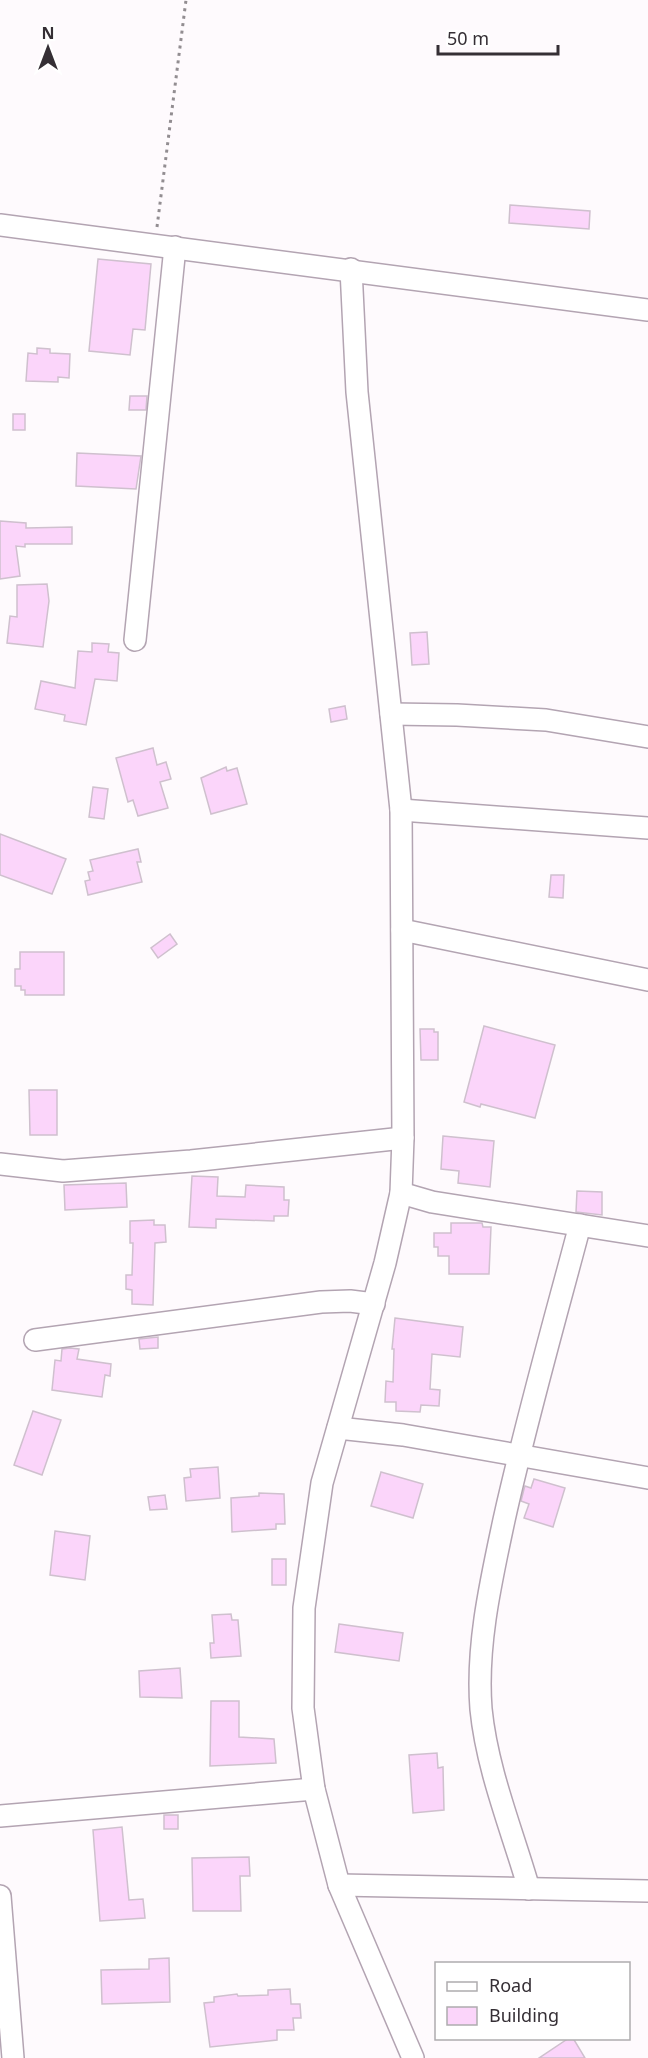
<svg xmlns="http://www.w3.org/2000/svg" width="648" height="2058" viewBox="0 0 648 2058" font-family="'Noto Sans',sans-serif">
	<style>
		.building { fill: #fbd5fa; stroke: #cfc0ce; stroke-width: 1.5 }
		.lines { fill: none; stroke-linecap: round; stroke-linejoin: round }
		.minor-casing { stroke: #b3a4b2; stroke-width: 24 }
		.path { stroke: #928d91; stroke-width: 3; stroke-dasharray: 3 4.5; stroke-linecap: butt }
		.minor { stroke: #fff; stroke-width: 21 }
	</style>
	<rect width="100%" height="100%" fill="#fefafd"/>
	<g class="building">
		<polygon points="510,205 590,211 589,229 509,223"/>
		<polygon points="98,259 151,264 145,330 133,329 130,355 89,351"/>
		<polygon points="37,348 50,349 50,353 70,354 69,378 58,377 58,382 26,381 28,353 37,354"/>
		<polygon points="130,396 147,396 146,410 129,410"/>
		<rect x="13" y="414" width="12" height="16"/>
		<polygon points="77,453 141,456 136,489 76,486"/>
		<polygon points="0,521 26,523 26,528 72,527 72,544 25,544 25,547 16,546 20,576 0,579"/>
		<polygon points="47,584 49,601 43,647 7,643 10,616 17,617 17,585"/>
		<polygon points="427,632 429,664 412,665 410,633"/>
		<polygon points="92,643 109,644 108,652 119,653 117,681 95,679 86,725 64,721 65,715 35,709 41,681 75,688 78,651 92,652"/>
		<polygon points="345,706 347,719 331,722 329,709"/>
		<polygon points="153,748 157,765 166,762 171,779 160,782 168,808 138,816 133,800 128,802 116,758"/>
		<polygon points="226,767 227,771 237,768 247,804 211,814 201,778"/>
		<polygon points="93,787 108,789 104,819 89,817"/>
		<polygon points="0,834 66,859 52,894 0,875"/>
		<polygon points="138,849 141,862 137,862 142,882 88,895 85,881 90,880 88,872 93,871 90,860"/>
		<polygon points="551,875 564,875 563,898 549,897"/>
		<polygon points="170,934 177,944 158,958 151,948"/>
		<polygon points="20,952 64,952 64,995 25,995 25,990 21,990 21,986 15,986 15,969 20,969"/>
		<polygon points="484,1026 555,1045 535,1118 481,1104 480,1107 464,1102"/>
		<polygon points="420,1029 434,1029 434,1032 438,1032 438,1060 421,1060"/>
		<polygon points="29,1090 57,1090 57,1135 30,1135"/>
		<polygon points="443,1136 494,1141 490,1187 458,1183 459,1171 441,1169"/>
		<polygon points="192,1176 218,1177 217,1196 245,1197 246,1185 284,1187 284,1200 289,1200 288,1216 274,1216 274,1221 216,1219 216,1228 189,1227"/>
		<polygon points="126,1183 127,1207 65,1210 64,1185"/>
		<polygon points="577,1191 602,1192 602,1215 576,1212"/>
		<polygon points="154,1220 154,1225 165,1225 166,1242 155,1243 153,1305 132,1304 132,1290 126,1289 126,1275 132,1275 133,1243 130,1243 130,1221"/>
		<polygon points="451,1223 482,1223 483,1227 491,1227 489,1274 449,1274 449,1256 438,1256 438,1247 434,1247 434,1233 451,1233"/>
		<polygon points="395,1318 463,1327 460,1357 432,1354 430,1389 440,1390 439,1406 421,1405 420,1412 396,1411 396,1402 385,1402 386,1381 393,1382 394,1349 392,1349"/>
		<polygon points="158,1337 158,1348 140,1349 139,1339"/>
		<polygon points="70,1348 79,1349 77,1359 111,1364 110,1376 105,1375 102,1397 52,1390 55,1360 61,1361 62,1349"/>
		<polygon points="33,1411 61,1420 42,1475 14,1465"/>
		<polygon points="218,1467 220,1498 186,1501 184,1478 191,1477 190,1469"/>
		<polygon points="381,1472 423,1484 413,1518 371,1506"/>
		<polygon points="534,1479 565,1488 553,1527 524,1518 529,1504 521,1501 524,1489 525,1486 531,1488"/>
		<polygon points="259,1493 284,1494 285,1524 276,1524 276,1529 232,1532 231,1498 259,1496"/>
		<polygon points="165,1495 167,1509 150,1510 148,1497"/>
		<polygon points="55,1531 90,1536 85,1580 50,1575"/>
		<rect x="272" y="1559" width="14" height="26"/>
		<polygon points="231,1614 232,1620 238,1620 241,1656 211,1658 210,1643 214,1643 212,1615"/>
		<polygon points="339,1624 403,1633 399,1661 335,1652"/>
		<polygon points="180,1668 182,1698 140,1697 139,1671"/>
		<polygon points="211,1701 239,1701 239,1737 274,1739 276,1763 210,1766"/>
		<polygon points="437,1753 438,1768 443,1767 444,1810 413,1813 409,1755"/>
		<rect x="164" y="1815" width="14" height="14"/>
		<polygon points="122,1827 129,1900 143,1899 145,1918 100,1921 93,1830"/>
		<polygon points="249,1857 250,1876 240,1876 241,1911 193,1911 192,1858"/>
		<polygon points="169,1958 170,2002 102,2004 101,1970 149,1969 149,1959"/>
		<polygon points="290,1989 291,2004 300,2004 301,2018 293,2018 294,2030 277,2030 277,2040 210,2047 204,2003 214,2002 214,1997 237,1994 238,1996 268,1995 268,1990"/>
		<polygon points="569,2038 573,2038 585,2058 539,2058"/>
	</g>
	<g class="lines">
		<g class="minor-casing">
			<g id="minor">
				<polyline points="0,225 648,310"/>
				<polyline points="351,269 357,392 401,810 403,1138 401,1193 385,1263 322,1483 304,1608 303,1708 314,1789 339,1885 413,2058"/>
				<polyline points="135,640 175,247"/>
				<polyline points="391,714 457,715 546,720 648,737"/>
				<polyline points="401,810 648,828"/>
				<polyline points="402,930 648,980"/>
				<polyline points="0,1164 63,1171 191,1161 403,1138"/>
				<polyline points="401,1193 432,1202 648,1236"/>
				<polyline points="35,1340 321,1302 350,1301 374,1304"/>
				<polyline points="338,1428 403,1435 648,1478"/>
				<polyline points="0,1816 314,1789"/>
				<polyline points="339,1885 648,1891"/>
				<path d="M529,1889C512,1830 487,1770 481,1709C476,1646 491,1581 504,1520C526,1421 554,1323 580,1225"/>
				<polyline points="0,1896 13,2058"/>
			</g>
		</g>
		<polyline class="path" points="157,227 186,0"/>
		<use href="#minor" class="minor"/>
	</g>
	<rect x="435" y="1962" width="195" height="78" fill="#ffffff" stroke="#aeacae" stroke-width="1.5"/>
	<rect x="447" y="1982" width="30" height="9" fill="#ffffff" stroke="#aeacae" stroke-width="1.5"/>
	<text x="489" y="1992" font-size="18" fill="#352f35">Road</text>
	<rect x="447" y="2007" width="30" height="18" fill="#fbd5fa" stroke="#aeacae" stroke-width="1.5"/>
	<text x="489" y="2022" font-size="18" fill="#352f35">Building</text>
	<g transform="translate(48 48)" stroke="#ffffff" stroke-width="4.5" paint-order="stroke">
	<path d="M0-4.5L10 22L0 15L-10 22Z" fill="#352f35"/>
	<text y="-9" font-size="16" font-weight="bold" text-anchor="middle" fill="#352f35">N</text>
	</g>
	<path d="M438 45v9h120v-9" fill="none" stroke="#352f35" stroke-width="3"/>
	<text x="447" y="45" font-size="18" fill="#352f35" stroke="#ffffff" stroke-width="4.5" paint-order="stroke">50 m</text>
</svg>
